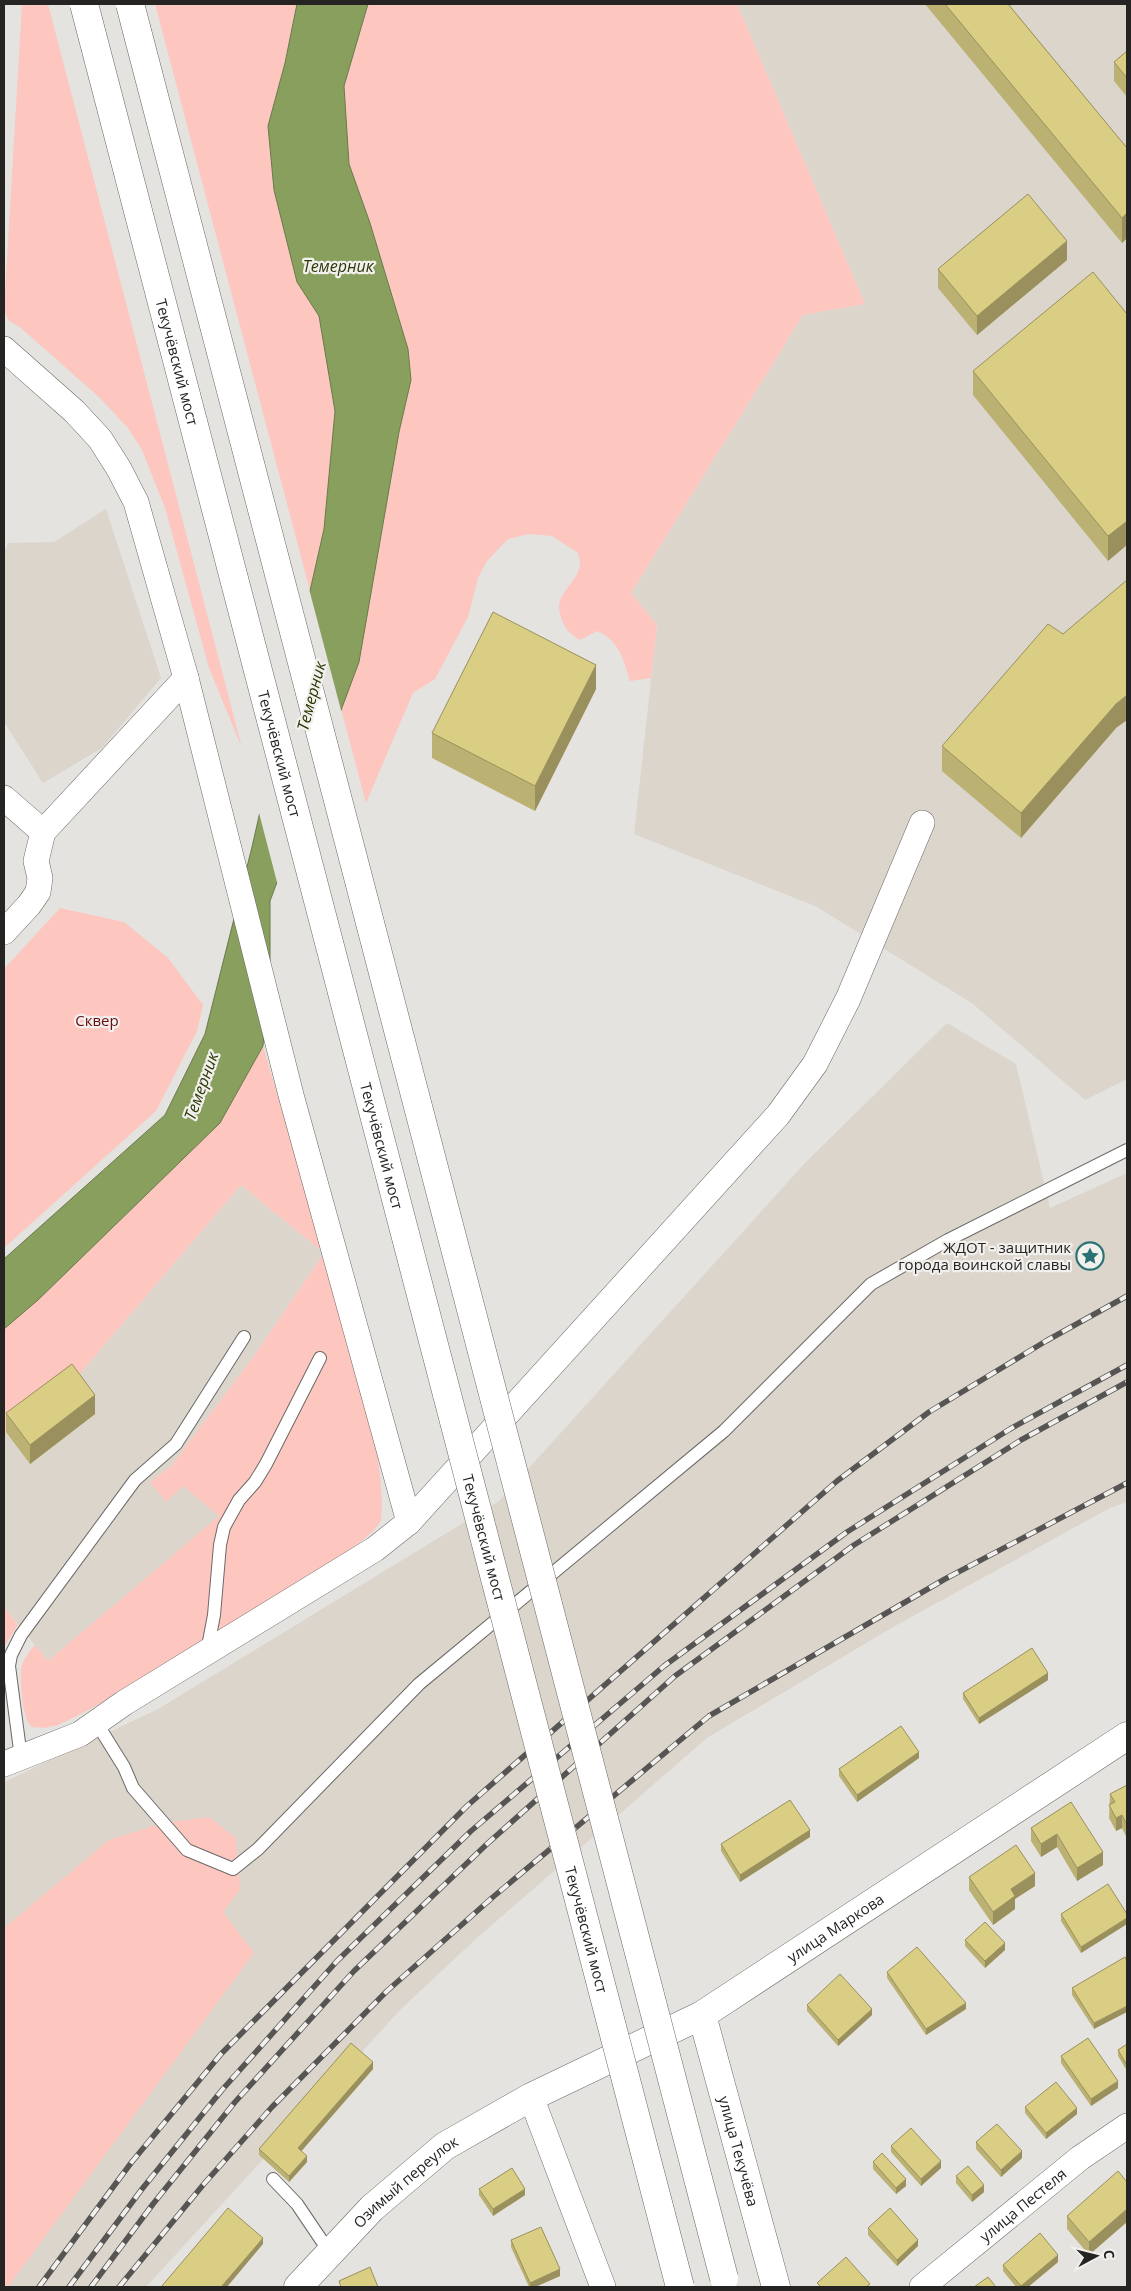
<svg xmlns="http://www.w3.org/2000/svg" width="1131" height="2291" viewBox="0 0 1131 2291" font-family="'Open Sans',sans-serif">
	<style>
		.built { fill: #dcd5cc }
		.green { fill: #fdc6bf }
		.water { fill: #889f5d; stroke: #6a7a4c }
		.pier { fill: #e5e3e0 }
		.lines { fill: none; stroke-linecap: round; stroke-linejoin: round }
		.service-casing { stroke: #6b6967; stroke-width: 14 }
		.minor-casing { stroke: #6b6967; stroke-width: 26 }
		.tertiary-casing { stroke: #6b6967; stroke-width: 29 }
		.service { stroke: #fff; stroke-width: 12 }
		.minor { stroke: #fff; stroke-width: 25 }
		.tertiary { stroke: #fff; stroke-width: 28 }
		.rail-casing { stroke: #565554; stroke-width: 5.5 }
		.rail { stroke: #f2f0ed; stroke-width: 4; stroke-dasharray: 11; stroke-linecap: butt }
		.primary-bridge-casing { stroke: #6b6967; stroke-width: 29; stroke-linecap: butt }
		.primary-bridge { stroke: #fff; stroke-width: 28 }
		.wall { fill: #bbb172 }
		.shaded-wall { fill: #99905d }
		.building { fill: #dace85; stroke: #99905d }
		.labels { text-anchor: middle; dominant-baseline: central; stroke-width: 4.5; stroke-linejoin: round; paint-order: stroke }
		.street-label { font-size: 15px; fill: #252423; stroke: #f2f0ed }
		.park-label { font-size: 15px; fill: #680c10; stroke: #f2f0ed }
		.poi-label { font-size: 15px; fill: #252423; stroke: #f2f0ed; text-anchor: end }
		.water-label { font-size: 16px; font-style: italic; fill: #2c3a07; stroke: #f2f0ed }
	</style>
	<rect width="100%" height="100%" fill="#e5e3e0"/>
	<g class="built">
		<polygon points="737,4 1127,4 1127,1079 1085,1100 973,1004 817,907 634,834 657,625 631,593 803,315 865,304"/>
		<polygon points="106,509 161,678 102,748 43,783 4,722 4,554 8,543 54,542"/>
		<polygon points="947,1023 1016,1064 1050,1208 1127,1173 1127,1502 1110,1508 893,1627 707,1738 477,1938 402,2008 146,2287 4,2287 4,1782 158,1709 499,1501 806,1162"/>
		<polygon points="241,1185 324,1253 254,1356 171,1466 150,1482 183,1485 220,1516 196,1538 48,1661 4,1607 4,1434 72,1383"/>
	</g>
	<g class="green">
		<polygon points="22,4 48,4 242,748 209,668 165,508 142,450 128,428 100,398 21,328 9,321 4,311"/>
		<polygon points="155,4 297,4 285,63 268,126 274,190 297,282 319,316 335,411 324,529 310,591"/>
		<path d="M368,4H737L865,304L803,315L631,593L657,625L651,678L630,681C623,659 620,641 597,631L580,640C569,633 565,629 561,617C552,593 578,585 580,564C581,561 578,556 578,553L552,536L529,534L508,539L487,561L478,578L468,617L435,679L413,693L366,803L341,709L359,662L399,432L411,380L408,348L370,223L349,164L344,86Z"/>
		<polygon points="60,908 124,922 168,958 203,1005 197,1031 156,1111 4,1248 4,969"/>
		<path d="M263,1046C292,1144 321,1243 348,1342C364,1399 386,1461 381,1521C367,1544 314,1571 290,1587C214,1635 139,1687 58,1725L44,1728L32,1727C22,1720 19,1677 22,1665C25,1657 29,1651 35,1645L48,1661L219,1516L183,1486L166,1502L150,1482L171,1466L254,1356L324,1253L241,1185L72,1383L4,1434V1329L38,1300L220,1123Z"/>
		<polygon points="4,1607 18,1625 4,1647"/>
		<polygon points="209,1817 236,1838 240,1890 223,1912 254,1953 8,2287 4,2287 4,1928 109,1840 163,1823"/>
	</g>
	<polygon class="water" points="297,4 368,4 344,86 349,164 370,223 408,349 411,380 399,432 359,662 270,901 270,959 263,1046 220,1123 38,1300 4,1329 4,1259 165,1115 205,1034 252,847 324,529 335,411 319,316 297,282 274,190 268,126 285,63"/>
	<polygon class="pier" points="308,585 342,714 278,886 258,809"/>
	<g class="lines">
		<g class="service-casing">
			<g id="service">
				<polyline points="207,1652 214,1615 220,1545 224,1527 239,1500 255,1482 266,1464 320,1358"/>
				<polyline points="96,1722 124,1767 133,1788 187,1850 233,1869 258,1849 419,1684 724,1431 871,1284 948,1240 1127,1150"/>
				<polyline points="21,1758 9,1666 11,1655 21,1635 135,1480 176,1444 244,1337"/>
				<polyline points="273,2179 297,2204 330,2253"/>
			</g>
		</g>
		<g class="minor-casing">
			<g id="minor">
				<polyline points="4,349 74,411 100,439 119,469 136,502 186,678 291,1095 409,1522"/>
				<polyline points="4,798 43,832"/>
				<polyline points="4,932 29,905 38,892 40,878 36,861 43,832 186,678"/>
				<polyline points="4,1764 80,1734 124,1703 375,1549 409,1522 778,1115 815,1064 848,999 922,823"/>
				<polyline points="531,2097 603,2287"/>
				<path id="s1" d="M922,2287L1080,2158L1127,2126"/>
			</g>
		</g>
		<g class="tertiary-casing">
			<g id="tertiary">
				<path id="s2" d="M702,2015L776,2287"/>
				<path id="s3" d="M298,2287L372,2208L445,2146L531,2097L702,2015L1127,1736"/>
			</g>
		</g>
		<use href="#service" class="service"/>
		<use href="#minor" class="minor"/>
		<use href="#tertiary" class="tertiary"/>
		<g class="rail-casing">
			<g id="rail">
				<polyline points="39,2287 131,2163 221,2054 467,1806 837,1481 929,1412 1046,1341 1127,1296"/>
				<polyline points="69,2287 142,2189 222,2090 337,1961 471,1831 664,1666 847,1532 1010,1429 1127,1365"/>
				<polyline points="91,2287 153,2204 235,2102 354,1971 487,1844 675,1676 854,1545 1021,1440 1127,1382"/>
				<polyline points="119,2287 203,2185 272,2107 387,1991 493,1897 709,1716 945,1579 1127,1483"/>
			</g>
		</g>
		<use href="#rail" class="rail"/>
		<g class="primary-bridge-casing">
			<g id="primary-bridge">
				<path id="s4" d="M84,4L680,2287"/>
				<polyline points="130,4 724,2278"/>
			</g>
		</g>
		<use href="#primary-bridge" class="primary-bridge"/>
	</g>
	<g class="wall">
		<polygon points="925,4 1012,4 1010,6 1127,148 1127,238 1122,243"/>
		<polygon points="1127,51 1127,97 1114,81 1114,62"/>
		<polygon points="1067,260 977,335 938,288 938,269"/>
		<polygon points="1127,314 1108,561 973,395 973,371"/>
		<polygon points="596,689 535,811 432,758 432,733"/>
		<polygon points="1116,728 1021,838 942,771 942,746"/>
		<polygon points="6,1413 95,1414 30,1464 6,1432"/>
		<polygon points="1048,1680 979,1724 963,1699 963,1693"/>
		<polygon points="919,1758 857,1802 839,1776 839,1769"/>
		<polygon points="1127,1785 1127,1838 1122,1828 1116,1831 1109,1818 1110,1794"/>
		<polygon points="1071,1802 1103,1865 1077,1881 1057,1847 1041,1857 1031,1841 1031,1828"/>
		<polygon points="810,1837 740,1882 721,1851 721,1844"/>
		<polygon points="969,1877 1035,1886 1015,1899 1015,1909 993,1925 969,1890"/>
		<polygon points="1061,1914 1127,1914 1127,1924 1081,1953 1061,1921"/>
		<polygon points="965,1940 1005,1950 985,1968 965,1946"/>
		<polygon points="1127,1961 1094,2029 1072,1995 1072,1988"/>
		<polygon points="887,1972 966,2009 926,2035 887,1978"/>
		<polygon points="807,2005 872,2015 838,2046 807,2011"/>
		<polygon points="1127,2044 1127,2071 1118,2056 1118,2050"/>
		<polygon points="1061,2056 1118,2088 1091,2106 1061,2063"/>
		<polygon points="373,2069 301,2151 307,2162 289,2182 259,2155 259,2149"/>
		<polygon points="1025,2107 1077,2114 1046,2139 1025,2113"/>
		<polygon points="976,2142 1022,2158 1001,2177 976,2149"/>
		<polygon points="891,2146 941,2168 921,2186 891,2152"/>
		<polygon points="873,2162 906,2186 896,2194 873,2169"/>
		<polygon points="956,2176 984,2192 972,2202 956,2183"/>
		<polygon points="1127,2182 1089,2255 1067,2229 1067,2216"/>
		<polygon points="479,2189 525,2195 493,2216 479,2195"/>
		<polygon points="868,2228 918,2246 897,2266 868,2235"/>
		<polygon points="511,2240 560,2276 535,2287 529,2287 511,2247"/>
		<polygon points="1058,2262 1028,2287 1016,2287 1003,2271 1003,2265"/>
	</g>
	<g class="shaded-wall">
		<polygon points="1127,213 1127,238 1122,243 1122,218"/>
		<polygon points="1067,241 1067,260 977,335 977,316"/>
		<polygon points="1127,521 1127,545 1108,561 1108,536"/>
		<polygon points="596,665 596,689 535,811 535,786"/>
		<polygon points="1127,695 1127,720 1116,728 1021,838 1021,813 1116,704"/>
		<polygon points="95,1395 95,1414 30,1464 30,1445"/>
		<polygon points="1048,1673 1048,1680 979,1724 979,1718"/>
		<polygon points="919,1752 919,1758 857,1802 857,1795"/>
		<polygon points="1122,1815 1122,1828 1116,1831 1116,1818"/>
		<polygon points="810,1830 810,1837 740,1882 740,1875"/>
		<polygon points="1057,1834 1057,1847 1041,1857 1041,1844"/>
		<polygon points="1103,1852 1103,1865 1077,1881 1077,1868"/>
		<polygon points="1035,1873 1035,1886 1015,1899 1015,1909 993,1925 993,1912 1011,1889"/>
		<polygon points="1127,1918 1127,1924 1081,1953 1081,1947"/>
		<polygon points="1005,1943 1005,1950 985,1968 985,1961"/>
		<polygon points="966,2003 966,2009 926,2035 926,2029"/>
		<polygon points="1127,2006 1127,2012 1094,2029 1094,2023"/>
		<polygon points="872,2009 872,2015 838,2046 838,2040"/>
		<polygon points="373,2062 373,2069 298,2155 298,2148"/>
		<polygon points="1118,2081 1118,2088 1091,2106 1091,2099"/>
		<polygon points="1077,2108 1077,2114 1046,2139 1046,2133"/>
		<polygon points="1022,2151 1022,2158 1001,2177 1001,2170"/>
		<polygon points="307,2156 307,2162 289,2182 289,2176"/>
		<polygon points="941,2161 941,2168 921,2186 921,2179"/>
		<polygon points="906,2179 906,2186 896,2194 896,2188"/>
		<polygon points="984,2185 984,2192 972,2202 972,2195"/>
		<polygon points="525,2189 525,2195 493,2216 493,2209"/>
		<polygon points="1127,2209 1127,2222 1089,2255 1089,2242"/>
		<polygon points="263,2238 263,2244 227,2287 221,2287"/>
		<polygon points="918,2240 918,2246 897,2266 897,2260"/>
		<polygon points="1058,2255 1058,2262 1028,2287 1021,2287 1021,2286"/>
		<polygon points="560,2269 560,2276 535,2287 530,2287 530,2283"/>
	</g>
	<g class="building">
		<polygon points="945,4 1008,4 1127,148 1127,213 1122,218"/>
		<polygon points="1127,51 1127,78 1114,62"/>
		<polygon points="1028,194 1067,241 977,316 938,269"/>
		<polygon points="1093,272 1127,314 1127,521 1108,536 973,371"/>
		<polygon points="1127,580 1127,695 1116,704 1021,813 942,746 1048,624 1063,634"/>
		<polygon points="493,612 596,665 535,786 432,733"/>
		<polygon points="72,1364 95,1395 30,1445 6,1413"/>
		<polygon points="1032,1648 1048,1673 979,1718 963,1693"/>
		<polygon points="901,1726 919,1752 857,1795 839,1769"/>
		<polygon points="1127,1785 1127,1825 1122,1815 1116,1818 1109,1805 1115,1802 1110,1794"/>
		<polygon points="790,1800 810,1830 740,1875 721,1844"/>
		<polygon points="1071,1802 1103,1852 1077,1868 1057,1834 1041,1844 1031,1828"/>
		<polygon points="1016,1845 1035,1873 1011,1889 1015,1896 993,1912 969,1877"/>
		<polygon points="1108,1884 1127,1914 1127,1918 1081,1947 1061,1914"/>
		<polygon points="985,1922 1005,1943 985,1961 965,1940"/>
		<polygon points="917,1947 966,2003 926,2029 887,1972"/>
		<polygon points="1125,1957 1127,1961 1127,2006 1094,2023 1072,1988"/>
		<polygon points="840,1974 872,2009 838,2040 807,2005"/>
		<polygon points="1088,2038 1118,2081 1091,2099 1061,2056"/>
		<polygon points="351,2043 373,2062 298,2148 307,2156 289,2176 259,2149"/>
		<polygon points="1127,2044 1127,2065 1118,2050"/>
		<polygon points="1056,2082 1077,2108 1046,2133 1025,2107"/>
		<polygon points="997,2124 1022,2151 1001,2170 976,2142"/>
		<polygon points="911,2128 941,2161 921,2179 891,2146"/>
		<polygon points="882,2153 906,2179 896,2188 873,2162"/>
		<polygon points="968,2166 984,2185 972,2195 956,2176"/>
		<polygon points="512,2168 525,2189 493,2209 479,2189"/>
		<polygon points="1118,2171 1127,2182 1127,2209 1089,2242 1067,2216"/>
		<polygon points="228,2208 263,2238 221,2287 161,2287"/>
		<polygon points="890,2208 918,2240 897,2260 868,2228"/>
		<polygon points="541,2227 560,2269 530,2283 511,2240"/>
		<polygon points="1040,2233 1058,2255 1021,2286 1003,2265"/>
		<polygon points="846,2257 870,2284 866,2287 821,2287 817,2283"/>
		<polygon points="370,2267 378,2287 341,2287 339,2281"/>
		<polygon points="988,2277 996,2287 974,2287"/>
	</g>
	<defs>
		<g id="sight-ring" transform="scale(1.4375)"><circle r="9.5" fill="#f2f0ed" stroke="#287275" stroke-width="1.5"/><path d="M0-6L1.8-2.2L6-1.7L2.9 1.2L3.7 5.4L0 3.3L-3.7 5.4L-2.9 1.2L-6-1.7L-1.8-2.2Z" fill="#287275"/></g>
	</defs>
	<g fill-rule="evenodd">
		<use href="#sight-ring" x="1090" y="1256"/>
	</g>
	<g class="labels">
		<g class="street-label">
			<text stroke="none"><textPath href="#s4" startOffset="370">Текучёвский мост</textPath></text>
			<text stroke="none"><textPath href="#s4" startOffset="775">Текучёвский мост</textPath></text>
			<text stroke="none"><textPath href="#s4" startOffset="1180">Текучёвский мост</textPath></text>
			<text stroke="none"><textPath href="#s4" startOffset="1585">Текучёвский мост</textPath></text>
			<text stroke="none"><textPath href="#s3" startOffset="652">улица Маркова</textPath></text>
			<text stroke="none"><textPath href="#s4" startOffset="1990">Текучёвский мост</textPath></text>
			<text stroke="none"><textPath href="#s2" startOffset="141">улица Текучёва</textPath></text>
			<text stroke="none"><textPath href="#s3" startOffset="151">Озимый переулок</textPath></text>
			<text stroke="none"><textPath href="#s1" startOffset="130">улица Пестеля</textPath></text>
		</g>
		<g class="park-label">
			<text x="97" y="1020">Сквер</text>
		</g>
		<g class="poi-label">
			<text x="1071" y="1247">ЖДОТ - защитник<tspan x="1071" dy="17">города воинской славы</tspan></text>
		</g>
		<g class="water-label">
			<text x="338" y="266">Темерник</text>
			<text transform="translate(311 696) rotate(-75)">Темерник</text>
			<text transform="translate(201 1086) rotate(-70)">Темерник</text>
		</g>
	</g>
	<rect width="1131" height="2291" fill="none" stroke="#252423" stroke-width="10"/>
	<g transform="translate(1096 2256) rotate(83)" stroke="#f2f0ed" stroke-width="4" paint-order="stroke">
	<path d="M0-4L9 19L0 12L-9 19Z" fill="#252423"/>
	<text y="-8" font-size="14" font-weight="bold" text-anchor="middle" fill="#252423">С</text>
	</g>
</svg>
